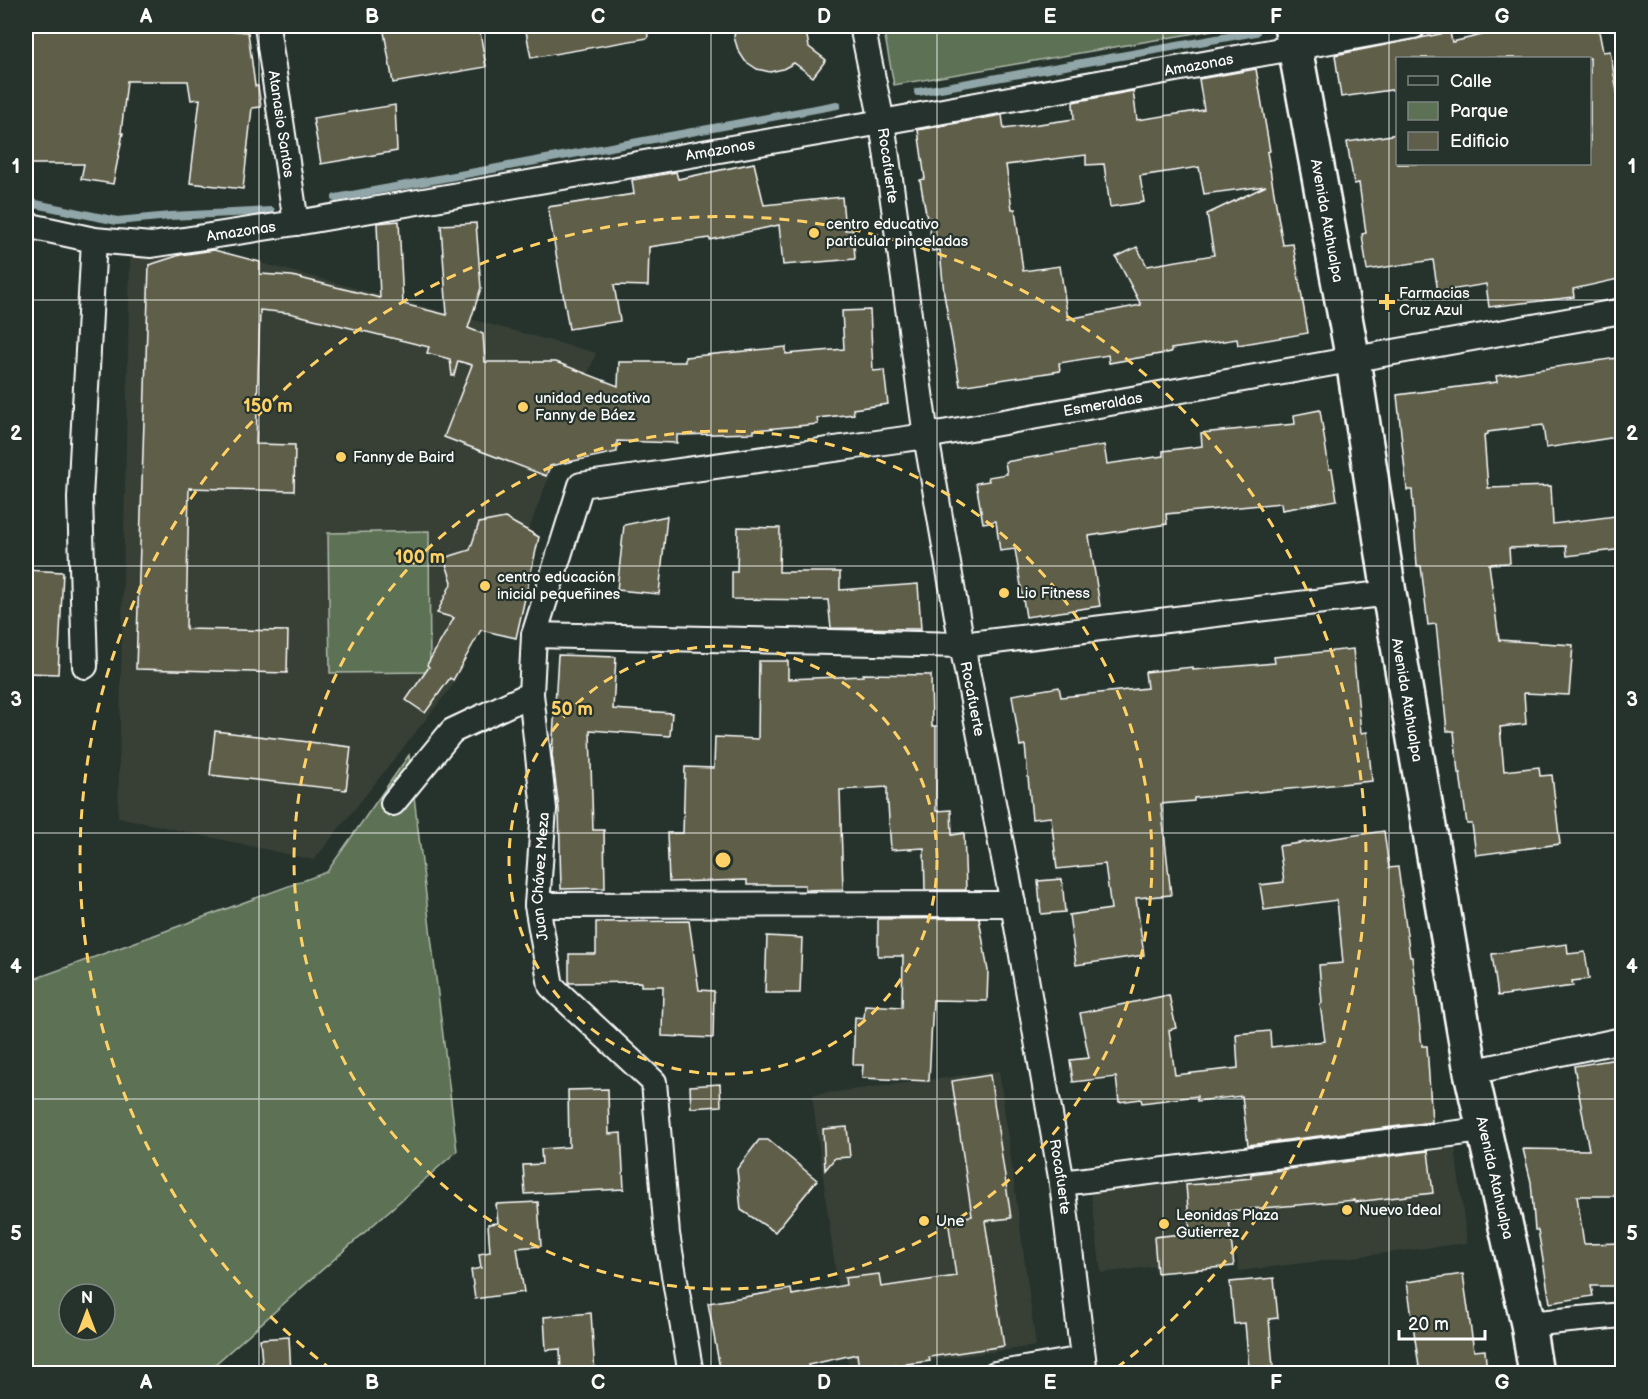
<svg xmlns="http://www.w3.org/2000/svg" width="1648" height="1399" viewBox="0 0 1648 1399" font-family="'Balsamiq Sans',sans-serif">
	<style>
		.built { fill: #374036 }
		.green { fill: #5d7255; stroke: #aeb8aa; stroke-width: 1.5; fill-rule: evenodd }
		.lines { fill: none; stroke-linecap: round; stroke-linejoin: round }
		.stream { stroke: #91a6a9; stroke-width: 8 }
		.building { fill: #5f5e4a; stroke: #fff; stroke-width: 1.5; fill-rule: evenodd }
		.street-casing { stroke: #fff; stroke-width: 28 }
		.highway-casing { stroke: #fff; stroke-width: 38 }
		.street { stroke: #26332d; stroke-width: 24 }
		.highway { stroke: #26332d; stroke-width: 33 }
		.grid { fill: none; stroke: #fff; stroke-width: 1.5; stroke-opacity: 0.55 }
		.ring { fill: none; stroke: #ffd166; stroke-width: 3; stroke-dasharray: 10 8 }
		.poi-dot { fill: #ffd166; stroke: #26332d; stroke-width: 2 }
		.labels { text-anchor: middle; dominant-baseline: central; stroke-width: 4.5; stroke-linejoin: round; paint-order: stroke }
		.street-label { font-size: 15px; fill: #fff; stroke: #26332d }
		.poi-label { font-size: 15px; fill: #fff; stroke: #26332d; text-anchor: start }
		.centre { fill: #ffd166; stroke: #26332d; stroke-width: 3 }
		.ring-label { font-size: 18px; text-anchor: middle; font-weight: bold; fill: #ffd166; stroke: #26332d; stroke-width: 4.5; stroke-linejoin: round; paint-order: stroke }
		.neatline { fill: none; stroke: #fff; stroke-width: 2 }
		.grid-label { font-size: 20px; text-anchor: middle; font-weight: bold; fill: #fff }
	</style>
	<rect width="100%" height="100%" fill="#26332d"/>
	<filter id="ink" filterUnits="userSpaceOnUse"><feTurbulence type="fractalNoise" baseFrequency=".0167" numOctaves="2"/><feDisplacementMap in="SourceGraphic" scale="12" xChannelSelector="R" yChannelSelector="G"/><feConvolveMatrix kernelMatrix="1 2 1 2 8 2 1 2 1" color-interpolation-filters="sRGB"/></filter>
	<g filter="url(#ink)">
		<g class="built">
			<polygon points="205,248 596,353 517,560 453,685 314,860 118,817 130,258"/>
			<polygon points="999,1071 1036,1346 849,1371 812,1095"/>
			<polygon points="1455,1148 1467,1243 1239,1271 1237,1256 1101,1273 1091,1193"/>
		</g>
		<g class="green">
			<polygon points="883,26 1236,26 894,85"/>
			<polygon points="429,531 430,672 330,673 328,533"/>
			<path d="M409,755L457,1151L205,1373L26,1374V982L327,872ZM69,1294H105V1330H69Z"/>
		</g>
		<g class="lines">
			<g class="stream">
				<polyline points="918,92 1256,32"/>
				<polyline points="336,198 837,105"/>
				<polyline points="26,202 117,221 170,216 271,211"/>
			</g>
		</g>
		<g class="building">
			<polygon points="26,26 177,26 248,32 255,86 258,86 261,107 252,108 243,189 190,183 200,99 191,100 188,81 127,81 121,133 123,133 113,184 81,179 84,164 26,164"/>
			<polygon points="383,26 479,26 486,67 393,83"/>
			<polygon points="525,26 647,26 648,38 531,58"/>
			<polygon points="736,26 805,26 809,47 826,60 813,77 794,63 783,69 770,72 757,69 745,61 738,50 734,37"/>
			<polygon points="1494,26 1598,26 1603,52 1610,51 1618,97 1621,97 1623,108 1623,278 1573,289 1574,297 1489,307 1486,284 1438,292 1433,260 1367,270 1362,234 1366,233 1359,183 1354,184 1347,142 1398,134 1398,164 1590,164 1590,58 1398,58 1398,89 1341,97 1335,55 1450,32 1452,42 1495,32"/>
			<path d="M1256,69L1270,151L1267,152L1283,245L1293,244L1308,333L1238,345L1237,339L1171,349V352L1109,363L1108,355L1059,363L1060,371L960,386L944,294L940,250L932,251L929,218L927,219L920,180L925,179L918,130L1002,115L1004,129L1074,119L1073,102L1133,91L1137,120L1204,110L1199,79ZM1086,155V165L1104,164L1110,207L1144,202L1140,176L1199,167L1204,194L1266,186L1207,214L1214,255L1147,266L1137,247L1116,257L1141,305L1068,319L1060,266L1023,271L1015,209H1012L1006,165Z"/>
			<polygon points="395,105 397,151 321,164 313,118"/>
			<polygon points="754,163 764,205 842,197 845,230 853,230 855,259 783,265 779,225 710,240 709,238 649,247 648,286 614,285 620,321 569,329 548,207 634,194 632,180 676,172 678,179"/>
			<polygon points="399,221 403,304 447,315 441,225 476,223 481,288 468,328 483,334 485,362 556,362 618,386 619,362 685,362 685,357 786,347 786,354 844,349 842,311 870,310 873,371 884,370 888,404 853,409 854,414 817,418 818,424 754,430 754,433 677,435 677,443 617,441 617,452 550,466 546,476 444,437 472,365 458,361 454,376 452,376 450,359 427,353 429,347 289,313 260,310 256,444 295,445 294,491 189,488 186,629 288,631 287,673 136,669 149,265 180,255 214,250 260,262 260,274 292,276 380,298 377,223"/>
			<polygon points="1623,357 1623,436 1546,448 1543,425 1488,432 1488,434 1484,435 1488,488 1551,486 1553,524 1623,515 1623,549 1567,556 1566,546 1509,548 1510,563 1489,564 1499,640 1573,645 1569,695 1524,693 1526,724 1500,727 1504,771 1539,767 1540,776 1552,775 1560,844 1476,855 1472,824 1467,824 1460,773 1458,773 1454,731 1447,731 1436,624 1428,625 1421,566 1417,566 1412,490 1407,490 1397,395 1497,382 1496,376"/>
			<polygon points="1320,410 1329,469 1332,469 1337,500 1282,510 1281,503 1166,514 1167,524 1089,536 1100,606 1026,617 1015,549 1000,551 996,521 983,523 976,483 989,481 988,477 1007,474 1005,462 1104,445 1107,464 1163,456 1163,451 1202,446 1201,433 1295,424 1294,415"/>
			<polygon points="667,516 659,594 617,590 624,525"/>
			<polygon points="505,518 539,537 516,638 481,630 453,680 450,678 425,713 406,700 429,667 427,665 454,618 437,613 452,582 444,558 470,550 479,523"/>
			<polygon points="738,527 780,528 779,572 840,572 840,590 918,584 921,629 831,628 828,600 732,599 732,572 737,572"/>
			<polygon points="26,570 63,572 58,674 26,673"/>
			<polygon points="1353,649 1361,733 1367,732 1372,781 1194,798 1194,801 1161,804 1171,895 1136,898 1144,955 1076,965 1069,915 1111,909 1105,864 1057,869 1051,817 1032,819 1025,745 1020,746 1012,695 1059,687 1061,697 1147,688 1145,672 1193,667 1193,670 1275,663 1274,657"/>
			<polygon points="558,655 616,657 613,709 672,713 670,736 590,730 593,830 604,830 605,888 561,889 559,809 552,755"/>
			<polygon points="759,661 788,661 788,679 863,676 863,674 931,675 932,726 936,726 936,811 951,810 952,835 964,833 966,890 925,890 924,848 891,850 888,804 887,804 887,787 840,790 843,889 805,890 805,885 747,885 747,880 669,882 667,833 683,833 685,767 714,768 715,737 758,739"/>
			<polygon points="215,731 351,747 346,790 210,775"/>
			<polygon points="1384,831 1389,868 1398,867 1410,957 1412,957 1422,1046 1427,1046 1432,1122 1248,1145 1242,1096 1197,1101 1197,1096 1142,1103 1141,1099 1119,1102 1116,1077 1073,1082 1070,1060 1089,1058 1080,1013 1169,995 1176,1028 1169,1030 1175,1075 1238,1068 1236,1034 1270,1031 1271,1047 1325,1041 1320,1004 1322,1003 1319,965 1343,963 1337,900 1264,910 1260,885 1284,882 1279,846"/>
			<polygon points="1062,879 1065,912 1041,914 1038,881"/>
			<polygon points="979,918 988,971 987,1001 933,1000 929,1081 862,1078 863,1065 853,1065 855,1017 864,1018 865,1005 902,1007 903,956 878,956 878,919"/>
			<polygon points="689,921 699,990 714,991 713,1038 662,1036 663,986 641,986 641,982 569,983 569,954 596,954 596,922"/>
			<polygon points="767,936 802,938 800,993 765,993"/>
			<polygon points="1567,944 1568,954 1585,952 1589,979 1572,981 1573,986 1498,996 1492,954"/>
			<polygon points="1623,1058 1623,1136 1616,1137 1615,1196 1577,1196 1584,1244 1623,1243 1623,1286 1591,1286 1593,1296 1550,1303 1538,1230 1535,1230 1531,1182 1523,1149 1589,1150 1574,1066"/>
			<polygon points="990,1075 1011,1218 985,1221 1004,1346 929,1357 930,1361 859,1370 857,1354 808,1365 810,1374 721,1374 708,1303 791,1289 792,1295 846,1285 845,1278 879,1274 881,1287 956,1276 948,1219 972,1216 952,1081"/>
			<polygon points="720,1084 721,1106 691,1108 690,1086"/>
			<polygon points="608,1089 609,1134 621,1133 624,1189 525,1194 523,1165 542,1164 541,1149 569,1147 568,1090"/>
			<polygon points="847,1127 850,1157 835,1158 825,1170 823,1129"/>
			<polygon points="759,1140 768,1140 817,1180 775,1232 741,1210 737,1169"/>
			<polygon points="1428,1151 1433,1193 1355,1202 1355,1200 1228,1211 1234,1266 1157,1273 1154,1237 1190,1233 1186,1185 1231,1182 1231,1180 1251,1178 1251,1174"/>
			<polygon points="538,1202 541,1246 517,1248 524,1292 475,1299 471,1270 481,1268 479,1254 490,1252 488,1224 498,1223 496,1204"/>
			<polygon points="1463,1274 1474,1351 1485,1350 1487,1374 1420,1374 1407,1282"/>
			<polygon points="1274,1278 1278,1318 1269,1319 1273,1367 1249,1369 1245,1323 1234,1324 1230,1282"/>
			<polygon points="591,1313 595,1374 561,1374 560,1349 546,1350 544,1317"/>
			<polygon points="289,1337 291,1374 263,1374 260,1339"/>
		</g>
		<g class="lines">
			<g class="street-casing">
				<g id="street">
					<path id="s1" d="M267,26L296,223"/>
					<path id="s2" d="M862,26L882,122L926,436L962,645L1013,904L1062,1183L1085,1374"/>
					<path id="s3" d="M26,225L94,240L151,245L296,223L882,122L1414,26"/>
					<polyline points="534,635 962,645 1389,593"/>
					<polyline points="85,666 80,498 94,240"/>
					<polyline points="393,803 452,731 531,694"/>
					<polyline points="537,905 1013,904"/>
					<polyline points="1471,1072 1622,1040"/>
					<polyline points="1062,1183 1482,1130"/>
					<polyline points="1528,1324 1622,1315"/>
					<path id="s4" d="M691,1374L667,1234L654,1082L551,986L537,905L544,809L531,694L534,635L581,485L926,436L1622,311"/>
					<polyline points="995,1374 1083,1359"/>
				</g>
			</g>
			<g class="highway-casing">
				<g id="highway">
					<path id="s5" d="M1291,26L1353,360L1389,593L1471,1072L1528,1324L1536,1374"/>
				</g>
			</g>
			<use href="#street" class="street"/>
			<use href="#highway" class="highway"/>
		</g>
	</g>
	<path class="grid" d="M259,26V1374M485,26V1374M711,26V1374M937,26V1374M1163,26V1374M1389,26V1374M26,300H1622M26,566H1622M26,833H1622M26,1099H1622"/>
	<g class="ring">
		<circle cx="723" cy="860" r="214"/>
		<circle cx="723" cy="860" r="429"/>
		<path d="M332 1370A643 643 0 1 1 1114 1370"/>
	</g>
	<g class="poi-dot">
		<circle cx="814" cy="233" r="6"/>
		<path d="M1384 293h6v6h6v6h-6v6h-6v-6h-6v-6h6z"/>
		<circle cx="523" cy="407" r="6"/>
		<circle cx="341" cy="457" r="6"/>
		<circle cx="485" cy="586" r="6"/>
		<circle cx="1004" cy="593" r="6"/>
		<circle cx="1347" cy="1210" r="6"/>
		<circle cx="924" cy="1221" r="6"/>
		<circle cx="1164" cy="1224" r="6"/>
	</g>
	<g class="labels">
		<g class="street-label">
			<text stroke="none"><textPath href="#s3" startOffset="1190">Amazonas</textPath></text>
			<text stroke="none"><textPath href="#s1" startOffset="99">Atanasio Santos</textPath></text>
			<text stroke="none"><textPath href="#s3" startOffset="704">Amazonas</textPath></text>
			<text stroke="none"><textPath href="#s2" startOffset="142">Rocafuerte</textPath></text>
			<text stroke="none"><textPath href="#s5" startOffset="198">Avenida Atahualpa</textPath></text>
			<text stroke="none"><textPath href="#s3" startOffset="218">Amazonas</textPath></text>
			<text stroke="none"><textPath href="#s4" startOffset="1474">Esmeraldas</textPath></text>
			<text stroke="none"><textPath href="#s2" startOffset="682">Rocafuerte</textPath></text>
			<text stroke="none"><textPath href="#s5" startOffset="684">Avenida Atahualpa</textPath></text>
			<text stroke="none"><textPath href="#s4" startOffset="546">Juan Chávez Meza</textPath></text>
			<text stroke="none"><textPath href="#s2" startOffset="1168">Rocafuerte</textPath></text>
			<text stroke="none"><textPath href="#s5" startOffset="1170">Avenida Atahualpa</textPath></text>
		</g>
		<g class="poi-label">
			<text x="826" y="224">centro educativo<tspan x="826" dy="17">particular pinceladas</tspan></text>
			<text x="1399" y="293">Farmacias<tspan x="1399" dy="17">Cruz Azul</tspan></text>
			<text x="535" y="398">unidad educativa<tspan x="535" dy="17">Fanny de Báez</tspan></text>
			<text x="353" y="457">Fanny de Baird</text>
			<text x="497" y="577">centro educación<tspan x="497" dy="17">inicial pequeñines</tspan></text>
			<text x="1016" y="593">Lio Fitness</text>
			<text x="1359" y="1210">Nuevo Ideal</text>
			<text x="1176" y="1215">Leonidas Plaza<tspan x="1176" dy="17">Gutierrez</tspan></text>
			<text x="936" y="1221">Une</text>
		</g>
	</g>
	<circle cx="723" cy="860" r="9" class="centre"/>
	<g class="ring-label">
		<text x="268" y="412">150 m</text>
		<text x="420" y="563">100 m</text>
		<text x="572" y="715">50 m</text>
	</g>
	<rect width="1648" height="1399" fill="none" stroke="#26332d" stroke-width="66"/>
	<rect x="1396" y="57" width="195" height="108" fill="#26332d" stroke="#7d8581" stroke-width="1.5"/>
	<rect x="1408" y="76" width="30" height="9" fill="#26332d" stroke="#7d8581" stroke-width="1.5"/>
	<text x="1450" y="87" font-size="18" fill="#ffffff">Calle</text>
	<rect x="1408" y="102" width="30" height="18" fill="#5d7255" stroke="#7d8581" stroke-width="1.5"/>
	<text x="1450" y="117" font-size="18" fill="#ffffff">Parque</text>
	<rect x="1408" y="132" width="30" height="18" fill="#5f5e4a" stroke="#7d8581" stroke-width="1.5"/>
	<text x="1450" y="147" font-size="18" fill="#ffffff">Edificio</text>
	<g transform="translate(87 1312)"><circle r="28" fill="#26332d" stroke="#7d8581" stroke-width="1.5"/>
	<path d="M0-4.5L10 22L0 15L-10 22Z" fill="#ffd166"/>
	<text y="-9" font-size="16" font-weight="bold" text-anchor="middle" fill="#ffffff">N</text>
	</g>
	<path d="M1399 1330v9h86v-9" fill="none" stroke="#ffffff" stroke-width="3"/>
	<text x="1408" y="1330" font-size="18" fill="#ffffff" stroke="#26332d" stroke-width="4.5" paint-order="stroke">20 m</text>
	<rect x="33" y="33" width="1582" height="1333" class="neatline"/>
	<g class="grid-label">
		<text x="146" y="23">A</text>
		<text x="372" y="23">B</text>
		<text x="598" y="23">C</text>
		<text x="824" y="23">D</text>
		<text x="1050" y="23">E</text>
		<text x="1276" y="23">F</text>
		<text x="1502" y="23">G</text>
		<text x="16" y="173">1</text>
		<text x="1632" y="173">1</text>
		<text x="16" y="440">2</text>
		<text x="1632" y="440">2</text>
		<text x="16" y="706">3</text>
		<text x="1632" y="706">3</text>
		<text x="16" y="973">4</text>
		<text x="1632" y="973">4</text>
		<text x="16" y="1240">5</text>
		<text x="1632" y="1240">5</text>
		<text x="146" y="1389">A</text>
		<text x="372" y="1389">B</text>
		<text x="598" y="1389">C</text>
		<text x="824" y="1389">D</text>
		<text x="1050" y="1389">E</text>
		<text x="1276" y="1389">F</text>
		<text x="1502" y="1389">G</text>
	</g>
</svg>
